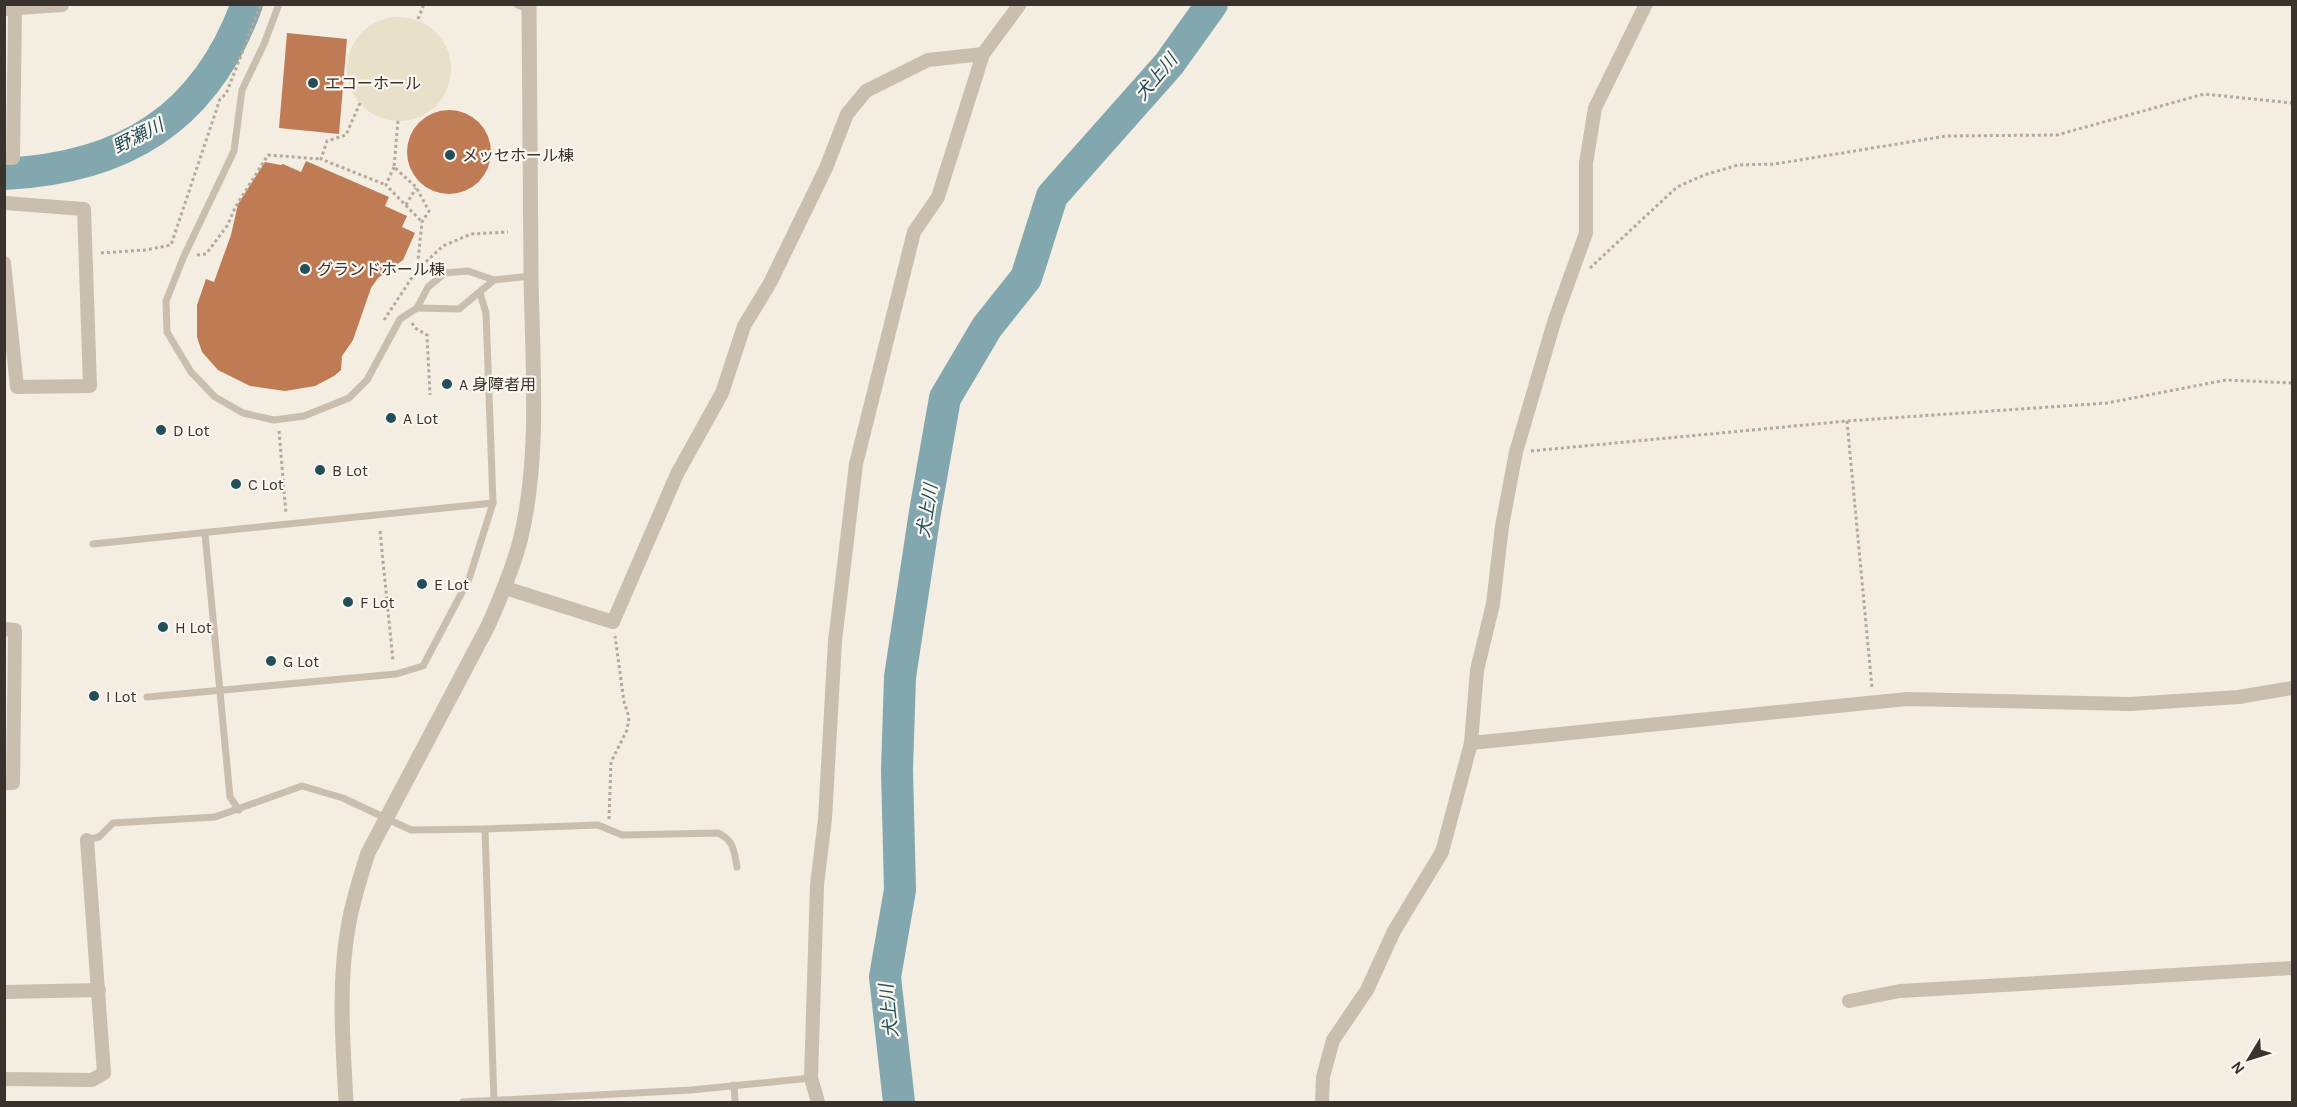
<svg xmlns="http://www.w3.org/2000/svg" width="2297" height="1107" viewBox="0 0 2297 1107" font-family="Karla,'Noto Sans JP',sans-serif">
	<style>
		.plaza { fill: #e9e0ca }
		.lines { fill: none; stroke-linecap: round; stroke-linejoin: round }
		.river { stroke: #82a7ae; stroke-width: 32 }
		.building { fill: #bf7b53 }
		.path { stroke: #b6a998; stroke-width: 3; stroke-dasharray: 3 3; stroke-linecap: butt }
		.service { stroke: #cabfae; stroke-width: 7 }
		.minor { stroke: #cabfae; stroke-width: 14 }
		.tertiary { stroke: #cabfae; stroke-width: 15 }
		.poi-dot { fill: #234f59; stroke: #faf6ef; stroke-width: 2 }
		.labels { text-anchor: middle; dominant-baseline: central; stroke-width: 4.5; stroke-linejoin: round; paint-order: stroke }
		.poi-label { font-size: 16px; fill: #3a322c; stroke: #faf6ef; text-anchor: start }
		.water-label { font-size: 18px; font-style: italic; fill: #234f59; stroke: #faf6ef }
	</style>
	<rect width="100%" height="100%" fill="#f3ede2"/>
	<circle class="plaza" cx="399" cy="69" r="52"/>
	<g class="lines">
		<g class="river">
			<path d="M4,174C124,168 205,119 247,4"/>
			<polyline points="899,1102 885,977 900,890 897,770 900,677 925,512 945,398 987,327 1026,278 1052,196 1169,64 1212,4"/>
		</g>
	</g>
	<g class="building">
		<polygon points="287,33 347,39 339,134 279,128"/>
		<circle cx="449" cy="152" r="42"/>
		<polygon points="306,161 389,197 385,206 407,216 402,227 415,233 403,260 378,278 371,288 353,340 342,356 341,370 334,376 315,386 285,391 250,386 218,370 202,352 197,337 197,305 206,279 214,282 231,235 238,204 265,162 281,165 283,164 301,172"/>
	</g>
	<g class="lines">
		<g class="path">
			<polyline points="418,19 424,4"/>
			<polyline points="360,103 346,135 327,141 321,159 386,185"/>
			<polyline points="398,121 394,167 416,187 429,211 422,222 417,270"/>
			<polyline points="394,167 386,185 422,222"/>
			<polyline points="406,205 416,188"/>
			<polyline points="101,253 145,250 171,245 220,99 226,94 261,4"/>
			<polyline points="197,255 206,254 227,226 236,206 268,155 321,159"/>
			<polyline points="1590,268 1677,187 1704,175 1738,165 1775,164 1946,136 2057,135 2204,94 2292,103"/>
			<polyline points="384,320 417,270 443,246 471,234 508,232"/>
			<polyline points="412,323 415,328 427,335 430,395"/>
			<polyline points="1847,421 1872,688"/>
			<polyline points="279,431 286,514"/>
			<polyline points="1531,451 1847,421 2107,403 2226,380 2292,383"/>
			<polyline points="380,531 393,661"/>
			<polyline points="609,819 611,762 627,730 629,717 624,702 615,636"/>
		</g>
		<g class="service">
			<polyline points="279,4 264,44 242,90 234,151 184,256 166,301 167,332 191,372 215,397 243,413 274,420 304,416 349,398 367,380 400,319 417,308"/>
			<polyline points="516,4 529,10"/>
			<polyline points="494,280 459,309 417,308 428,287 445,273 468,271 494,280 531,276"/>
			<polyline points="205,534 230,797 239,810"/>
			<polyline points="93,544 493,503"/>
			<polyline points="147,697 396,674 423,666 469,579 493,503 486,313 480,293"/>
			<polyline points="87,840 99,837 113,823 215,817 302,786 343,798 411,830 485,829"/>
			<polyline points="734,1085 735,1102"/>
			<polyline points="463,1102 691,1090 811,1078"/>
			<path d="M494,1102L485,829L598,825L622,835L718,833C734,840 734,851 737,867"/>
		</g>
		<g class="minor">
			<polyline points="4,9 62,5"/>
			<polyline points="4,158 13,158 15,9"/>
			<polyline points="4,203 84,209 90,386 17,387 4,263"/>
			<polyline points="505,588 613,622 677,474 722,393 744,326 770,283 826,168 847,114 866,91 928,60 983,54"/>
			<polyline points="4,629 15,630 13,783 4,783"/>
			<polyline points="1471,743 1907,699 2130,704 2239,697 2292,688"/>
			<polyline points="4,992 99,990"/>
			<polyline points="1849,1001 1900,991 2292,968"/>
			<polyline points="4,1079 92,1080 104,1073 87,840"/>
			<polyline points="818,1102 811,1078 817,885 825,819 835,641 856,464 914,232 938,197 983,54 1020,4"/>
			<polyline points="1322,1102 1323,1077 1333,1040 1367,990 1394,931 1442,852 1471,743 1477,670 1493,604 1502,526 1516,452 1555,319 1586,233 1586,163 1595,108 1646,4"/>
		</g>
		<path class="tertiary" d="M346,1102C343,1045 338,985 348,928C352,902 360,878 368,853L488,626C500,599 512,571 520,541C541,457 532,359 531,273C530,184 529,94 529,4"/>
	</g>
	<g class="poi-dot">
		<circle cx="313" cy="83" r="6"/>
		<circle cx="450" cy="155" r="6"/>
		<circle cx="305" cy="269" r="6"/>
		<circle cx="447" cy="384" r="6"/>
		<circle cx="391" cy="418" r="6"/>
		<circle cx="161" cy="430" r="6"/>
		<circle cx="320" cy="470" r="6"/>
		<circle cx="236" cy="484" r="6"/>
		<circle cx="422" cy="584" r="6"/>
		<circle cx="348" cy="602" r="6"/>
		<circle cx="163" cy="627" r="6"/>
		<circle cx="271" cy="661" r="6"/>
		<circle cx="94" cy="696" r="6"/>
	</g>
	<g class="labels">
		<g class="poi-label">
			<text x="325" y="83">エコーホール</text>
			<text x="462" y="155">メッセホール棟</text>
			<text x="317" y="269">グランドホール棟</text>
			<text x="459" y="384">A 身障者用</text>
			<text x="403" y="418">A Lot</text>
			<text x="173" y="430">D Lot</text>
			<text x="332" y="470">B Lot</text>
			<text x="248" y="484">C Lot</text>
			<text x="434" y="584">E Lot</text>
			<text x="360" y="602">F Lot</text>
			<text x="175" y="627">H Lot</text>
			<text x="283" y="661">G Lot</text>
			<text x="106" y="696">I Lot</text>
		</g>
		<g class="water-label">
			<text transform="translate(1156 77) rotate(-50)">犬上川</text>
			<text transform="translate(138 136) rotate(-27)">野瀬川</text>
			<text transform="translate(927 511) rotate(-81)">犬上川</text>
			<text transform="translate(889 1011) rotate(-96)">犬上川</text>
		</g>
	</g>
	<rect width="2297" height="1107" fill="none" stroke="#3a322c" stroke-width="12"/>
	<g transform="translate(2249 1059) rotate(232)" stroke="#faf6ef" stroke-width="4.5" paint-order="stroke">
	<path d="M0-4.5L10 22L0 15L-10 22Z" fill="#3a322c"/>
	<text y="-9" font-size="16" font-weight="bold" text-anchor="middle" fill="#3a322c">N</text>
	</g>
</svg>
